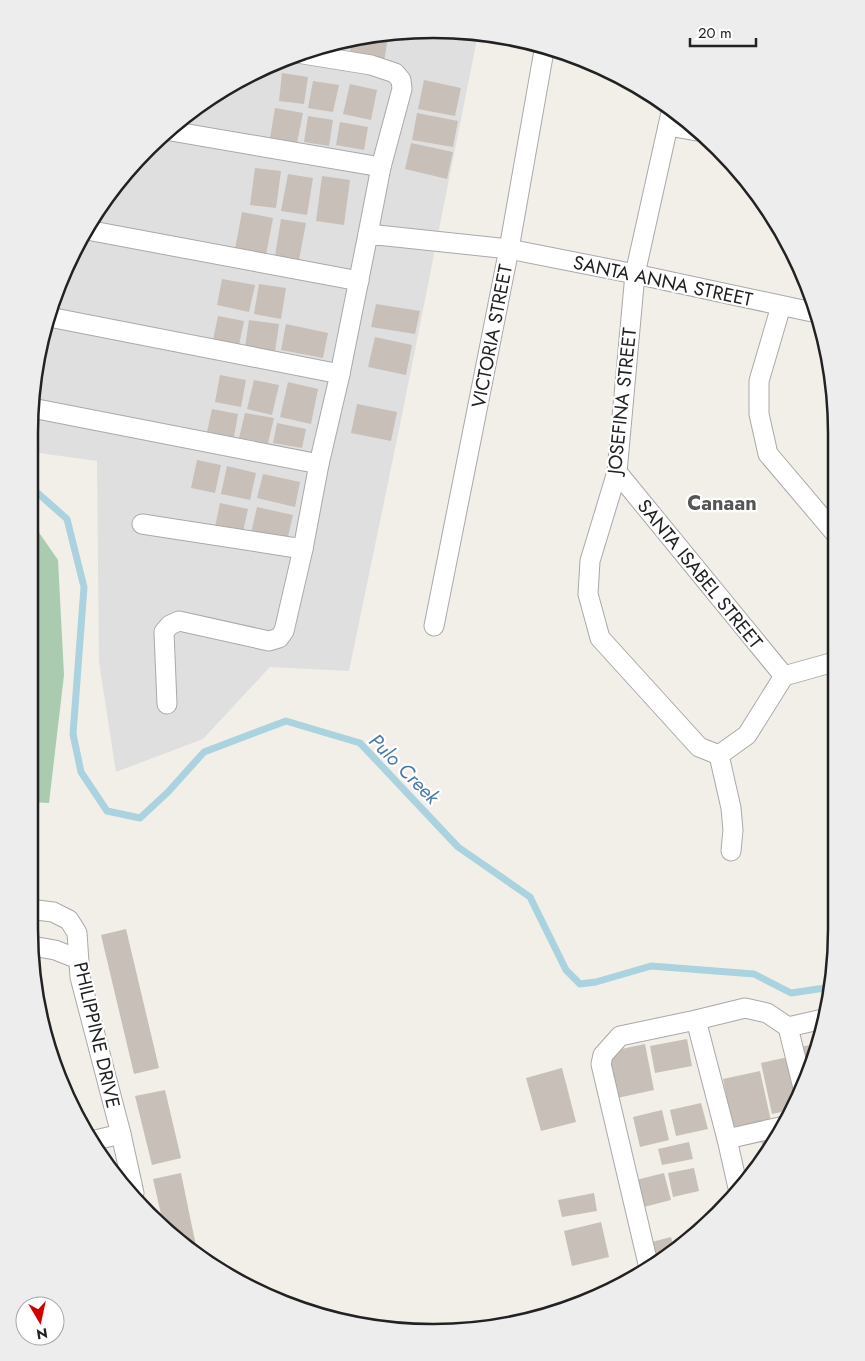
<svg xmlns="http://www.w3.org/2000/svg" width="865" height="1361" viewBox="0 0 865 1361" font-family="Jost,sans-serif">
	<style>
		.residential { fill: #e0dfdf }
		.cemetery { fill: #aacbaf }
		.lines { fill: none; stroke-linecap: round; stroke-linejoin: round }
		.stream { stroke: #aad3df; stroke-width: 7 }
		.building { fill: #c7bfb8 }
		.minor-casing { stroke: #a9a9a9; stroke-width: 21 }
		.minor { stroke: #fff; stroke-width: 19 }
		.labels { text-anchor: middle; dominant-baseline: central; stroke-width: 4.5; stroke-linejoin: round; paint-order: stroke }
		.street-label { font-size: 19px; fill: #222; stroke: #fff }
		.neighbourhood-label { font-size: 20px; font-weight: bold; fill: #555; stroke: #fff }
		.water-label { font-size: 20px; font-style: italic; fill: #4a7aab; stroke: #fff }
		.rim { fill: none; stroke: #222; stroke-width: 2.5 }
	</style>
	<rect width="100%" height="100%" fill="#f2efe9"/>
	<polygon class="residential" points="431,31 477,39 403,410 349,671 270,667 203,739 116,772 99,662 97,461 32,452 32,380 59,278 112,186 167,129 231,83 303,50 380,32"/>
	<polygon class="cemetery" points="31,521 58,560 64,675 49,803 30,802"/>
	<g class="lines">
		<polyline class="stream" points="32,488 67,519 84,587 73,734 81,772 107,811 140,818 168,792 204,752 286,721 360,743 458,847 530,897 566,970 580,984 596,982 651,966 754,974 791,993 825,988 831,989"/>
	</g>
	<g class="building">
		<polygon points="371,34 388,37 384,62 349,56 352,39"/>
		<polygon points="344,41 341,54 313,48 326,45"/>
		<polygon points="282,73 308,77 304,104 279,101"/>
		<polygon points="424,80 461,88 455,116 418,109"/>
		<polygon points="313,81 339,85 333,112 308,108"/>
		<polygon points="350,84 377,90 371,120 343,114"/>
		<polygon points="275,108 303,113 297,143 270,138"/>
		<polygon points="417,113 458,121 453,147 412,140"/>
		<polygon points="308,116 333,120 329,146 304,142"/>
		<polygon points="340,122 368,127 364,150 336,145"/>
		<polygon points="411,143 453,152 447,179 405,169"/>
		<polygon points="255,168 281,171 276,208 250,205"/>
		<polygon points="288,174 313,178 307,215 281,211"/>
		<polygon points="322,176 350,180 344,225 316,221"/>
		<polygon points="242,212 273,218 266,255 235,249"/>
		<polygon points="281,219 306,223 299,260 275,256"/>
		<polygon points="222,279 255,285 249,312 217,305"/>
		<polygon points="259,284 286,288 281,319 254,314"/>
		<polygon points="376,304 420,311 415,334 371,327"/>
		<polygon points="218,316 244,321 239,345 213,340"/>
		<polygon points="249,320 279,324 275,352 245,347"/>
		<polygon points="286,324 328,333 323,358 281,350"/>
		<polygon points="375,337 412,345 406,375 368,367"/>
		<polygon points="220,375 246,380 241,407 215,402"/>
		<polygon points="254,380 279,385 272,415 247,409"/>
		<polygon points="288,382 318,389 311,424 280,417"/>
		<polygon points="357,404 397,412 391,441 351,433"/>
		<polygon points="212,409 238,414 234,437 207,432"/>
		<polygon points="245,413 274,418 268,443 239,438"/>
		<polygon points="277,423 306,429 302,448 273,443"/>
		<polygon points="197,460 221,465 215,493 191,488"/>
		<polygon points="227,466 256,473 250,500 221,494"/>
		<polygon points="263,474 300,482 295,507 257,498"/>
		<polygon points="220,503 248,509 243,532 215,527"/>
		<polygon points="257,507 293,515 287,541 251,533"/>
		<polygon points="29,912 39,913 37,938 30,938 29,928"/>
		<polygon points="126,929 159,1068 134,1074 101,935"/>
		<polygon points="687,1039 692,1066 655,1073 650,1046"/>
		<polygon points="645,1044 654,1090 617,1098 607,1052"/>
		<polygon points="816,1044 806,1080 799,1047"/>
		<polygon points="788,1057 797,1098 790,1110 772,1114 761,1063"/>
		<polygon points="562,1068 576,1122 541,1131 526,1078"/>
		<polygon points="760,1071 771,1121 733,1129 723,1079"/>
		<polygon points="165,1090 181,1158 152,1165 135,1096"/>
		<polygon points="701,1103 708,1129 676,1136 670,1110"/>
		<polygon points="662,1110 669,1140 640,1147 633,1117"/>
		<polygon points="778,1131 764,1155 760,1135"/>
		<polygon points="689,1142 693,1159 662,1165 658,1149"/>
		<polygon points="694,1168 699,1191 673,1197 668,1173"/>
		<polygon points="181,1173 190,1217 198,1255 187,1249 163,1223 153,1179"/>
		<polygon points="664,1173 671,1200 640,1208 632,1181"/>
		<polygon points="594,1193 597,1211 562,1217 558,1200"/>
		<polygon points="601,1222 609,1257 572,1266 564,1231"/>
		<polygon points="671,1237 674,1248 657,1264 644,1244"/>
	</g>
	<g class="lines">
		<g class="minor-casing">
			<g id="minor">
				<polyline points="297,53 371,65 395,73 401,80 402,89 381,167 368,234"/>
				<polyline points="672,108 635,274 617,472 590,561 588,594 600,638 699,747 719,755"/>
				<polyline points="668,126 697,131"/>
				<polyline points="165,130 381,167"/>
				<polyline points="87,230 359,281"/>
				<polyline points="781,306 759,381 759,414 768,454 835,533"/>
				<polyline points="49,317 340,374"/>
				<polyline points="32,408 319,464"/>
				<polyline points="617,472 784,676"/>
				<polyline points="142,524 303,549"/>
				<polyline points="434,626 509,249 545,45"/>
				<polyline points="167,704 164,632 170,625 179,621 269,641 279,638 284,631 303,549 319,464 340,374 368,234 509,249 635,274 817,313"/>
				<polyline points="719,755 747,735 784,676 834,662"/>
				<polyline points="719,755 731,808 733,830 731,851"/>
				<polyline points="29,909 53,912 69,920 77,933 80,977 121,1134 134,1193"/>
				<polyline points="32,946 55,950 78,959"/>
				<polyline points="696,1020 745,1008 767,1013 788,1027 823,1019"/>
				<polyline points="788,1027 803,1088"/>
				<polyline points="727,1139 780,1127"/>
				<polyline points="91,1141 121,1134"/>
				<polyline points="649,1268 601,1064 603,1055 620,1036 696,1020 727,1139 738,1188"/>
			</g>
		</g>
		<use href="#minor" class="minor"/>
	</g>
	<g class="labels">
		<g class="street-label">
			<text transform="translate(663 281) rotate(12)">SANTA ANNA STREET</text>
			<text transform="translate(492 336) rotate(-79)">VICTORIA STREET</text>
			<text transform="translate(622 401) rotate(-84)">JOSEFINA STREET</text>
			<text transform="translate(700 574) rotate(51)">SANTA ISABEL STREET</text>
			<text transform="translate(97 1035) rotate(77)">PHILIPPINE DRIVE</text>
		</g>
		<g class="neighbourhood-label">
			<text x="722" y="503">Canaan</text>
		</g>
		<g class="water-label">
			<text transform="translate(404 769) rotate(45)">Pulo Creek</text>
		</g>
	</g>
	<path d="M0 0H865V1361H0ZM433 38H433A395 395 0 0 1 828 433V929A395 395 0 0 1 433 1324H433A395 395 0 0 1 38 929V433A395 395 0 0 1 433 38Z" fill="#ededed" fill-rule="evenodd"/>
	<path class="rim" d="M433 38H433A395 395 0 0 1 828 433V929A395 395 0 0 1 433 1324H433A395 395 0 0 1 38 929V433A395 395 0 0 1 433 38Z"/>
	<g transform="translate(40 1321) rotate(171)"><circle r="24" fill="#ffffff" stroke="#a7a7a7"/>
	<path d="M0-4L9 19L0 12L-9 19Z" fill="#d40000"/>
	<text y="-8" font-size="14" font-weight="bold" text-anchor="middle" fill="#222222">N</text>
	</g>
	<path d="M690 38v8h66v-8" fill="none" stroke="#222222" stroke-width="2.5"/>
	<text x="698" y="38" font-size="15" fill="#222222" stroke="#ffffff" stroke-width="4" paint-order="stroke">20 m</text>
</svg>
